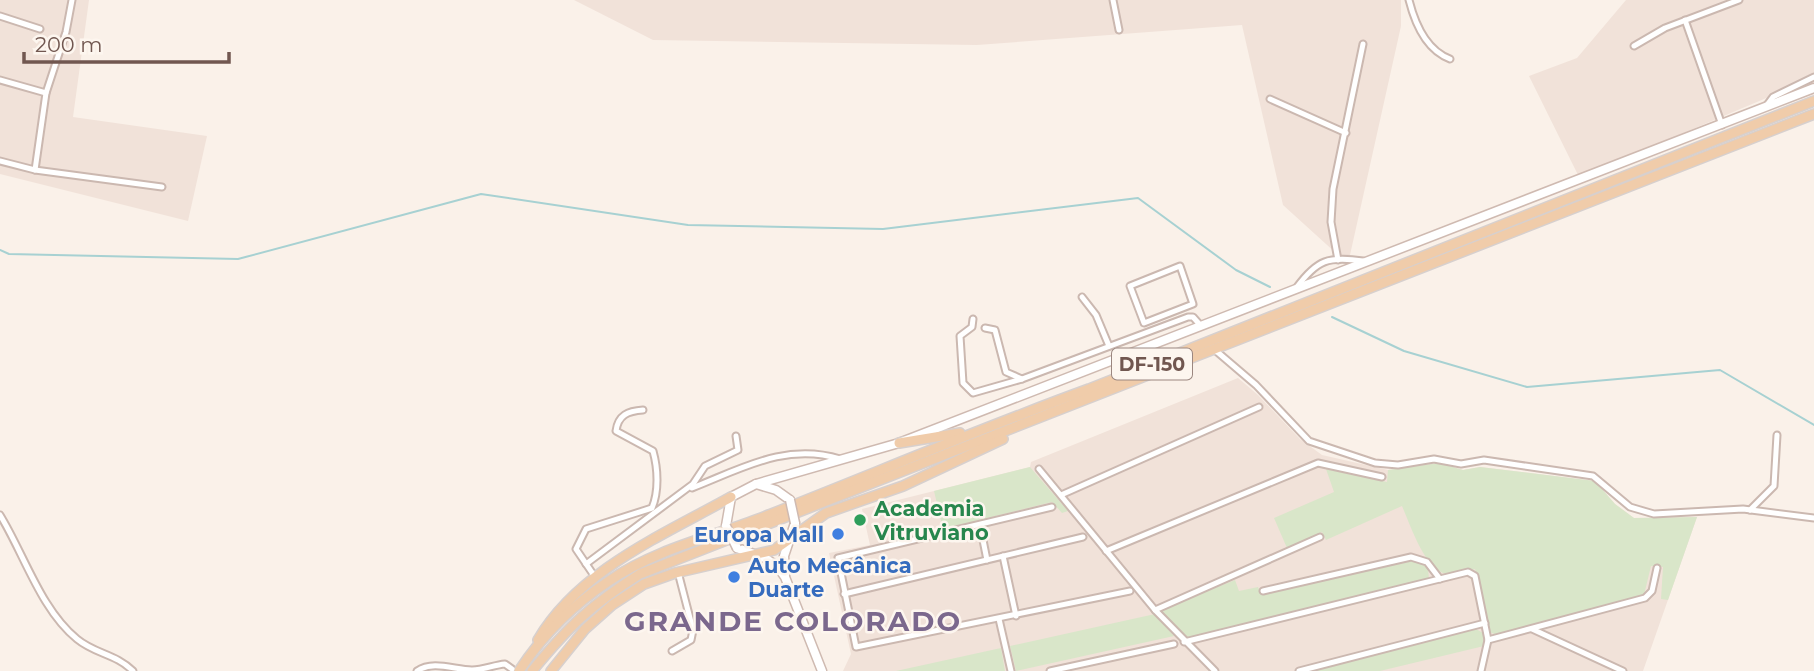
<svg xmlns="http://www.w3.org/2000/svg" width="1814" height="671" viewBox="0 0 1814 671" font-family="Montserrat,sans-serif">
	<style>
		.residential { fill: #f1e2d9 }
		.green { fill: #d9e6c9 }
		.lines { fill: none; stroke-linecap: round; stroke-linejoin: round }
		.stream { stroke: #a7d1d2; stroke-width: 2 }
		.street-casing { stroke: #cbb8b0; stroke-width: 9 }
		.secondary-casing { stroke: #cfbab1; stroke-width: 11 }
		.primary-casing { stroke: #d7d0ce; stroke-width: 12 }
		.street { stroke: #fff; stroke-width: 5 }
		.secondary { stroke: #fff; stroke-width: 8 }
		.primary { stroke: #f0ccaa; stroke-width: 9 }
		.secondary-bridge-casing { stroke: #cfbab1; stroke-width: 11; stroke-linecap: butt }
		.secondary-bridge { stroke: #fff; stroke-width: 8 }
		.leisure-dot { fill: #2e9e5b; stroke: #fdf6ef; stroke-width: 2.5 }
		.shop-dot { fill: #3f7fe0; stroke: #fdf6ef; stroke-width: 2.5 }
		.labels { text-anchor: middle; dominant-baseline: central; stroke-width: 5; stroke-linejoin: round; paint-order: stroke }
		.shield { fill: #fdf6ef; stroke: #9b8780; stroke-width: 2 }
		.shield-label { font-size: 19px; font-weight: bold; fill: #715750 }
		.leisure-label { font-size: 21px; font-weight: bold; fill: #27864d; stroke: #fdf6ef; text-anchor: start }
		.shop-label { font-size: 21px; font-weight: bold; fill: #366cbe; stroke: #fdf6ef; text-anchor: end }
		.district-label { font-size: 28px; font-weight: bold; letter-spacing: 2px; fill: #7b688d; stroke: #fdf6ef }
	</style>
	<rect width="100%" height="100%" fill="#faf1e9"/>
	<g class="residential">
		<polygon points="0,0 89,0 73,117 207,136 188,221 0,174"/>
		<polygon points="574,0 1401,0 1401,26 1348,264 1283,205 1242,25 977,45 653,40"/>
		<polygon points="1626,0 1814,0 1814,78 1579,177 1529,76 1577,58"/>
		<polygon points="1238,378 1258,395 1300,439 1322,455 1388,470 1439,463 1463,470 1480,467 1595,481 1615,504 1634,518 1697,517 1643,671 843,671 851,654 829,553 870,545 862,509 1030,467 1031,462"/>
	</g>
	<g class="green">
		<path d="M1439,463L1463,470L1480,467L1595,481L1615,504L1634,518L1697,517L1668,600L1661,599L1663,567L1651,566L1644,595L1496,635L1490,632L1475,569C1466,571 1455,576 1447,574C1425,571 1410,524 1402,506L1326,540L1322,532L1287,548L1274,518L1334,492L1326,469L1387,482L1388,470Z"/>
		<polygon points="1030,467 1068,511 1062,513 1052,502 943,529 934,491"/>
		<polygon points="1413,561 1428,567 1429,580 1186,638 1161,613 1160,610 1235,580 1239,591 1258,587 1261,594"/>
		<polygon points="1155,614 1174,636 1016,671 1010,646"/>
		<polygon points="1476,629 1483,633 1484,646 1380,671 1309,671"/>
		<polygon points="1001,648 1005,671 896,671"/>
	</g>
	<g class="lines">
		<g class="stream">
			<polyline points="0,250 9,254 238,259 481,194 688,225 883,229 1138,198 1236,270 1270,287"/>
			<polyline points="1332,317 1404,351 1527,387 1720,370 1814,425"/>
		</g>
		<g class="street-casing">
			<g id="street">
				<polyline points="1113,0 1119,30"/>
				<path d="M1409,0C1415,24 1426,50 1450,59"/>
				<polyline points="0,16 40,29"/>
				<polyline points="1685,20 1722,125"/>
				<polyline points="1634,46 1665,28 1739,0"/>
				<polyline points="0,80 46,93"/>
				<polyline points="1270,99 1346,133"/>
				<polyline points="1767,105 1773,97 1814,77"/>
				<polyline points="0,161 35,170 162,187"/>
				<polyline points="35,170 46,93 66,32 72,0"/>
				<polyline points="1338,260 1331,222 1333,189 1363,44"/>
				<polygon points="1180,266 1193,304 1144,323 1130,286"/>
				<path d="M1297,287C1317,260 1328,256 1363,261"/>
				<polyline points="1082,297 1096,315 1109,346"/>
				<polyline points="973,319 972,327 960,336 963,383 973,393 1022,379 1188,317 1193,317 1201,326"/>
				<polyline points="985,328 995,330 1006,372 1022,379"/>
				<polyline points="1215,350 1256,385 1309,441 1375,463 1398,465 1434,459 1461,464 1484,460 1593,476 1630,507 1654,514 1743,509 1814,518"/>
				<polyline points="1039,469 1155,610 1215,671"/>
				<path d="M692,488C741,469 786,442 840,459"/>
				<polyline points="1061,495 1259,407"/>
				<polyline points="1052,507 838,558 856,647 1130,591"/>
				<polyline points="1750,510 1774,486 1777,435"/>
				<path d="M0,515C24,554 41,610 77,639C95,654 116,654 133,671"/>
				<polyline points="980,525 987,560"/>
				<polyline points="1106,551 1318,463 1382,477"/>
				<polyline points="1003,556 1016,616"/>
				<polyline points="586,564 693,484 705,466 738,450 736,436"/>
				<path d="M595,577L576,549L586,529L652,508C659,491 658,469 653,451L616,431C618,415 628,411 643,410"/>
				<polyline points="1263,591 1411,557 1427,562 1440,579"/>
				<polyline points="844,594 1083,537"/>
				<polyline points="1155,610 1320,537"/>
				<polyline points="999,619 1011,671"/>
				<polyline points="1532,629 1623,671"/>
				<polyline points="1488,640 1645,598 1652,591 1657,568"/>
				<polyline points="1184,642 1468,572 1475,576 1488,640 1481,671"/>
				<polyline points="672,651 691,640 693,630 678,572"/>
				<path d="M417,671C433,660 455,670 472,670C483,670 494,665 505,664L512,669"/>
				<polyline points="1050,671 1174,644"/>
				<polyline points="1299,671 1485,623"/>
			</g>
		</g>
		<g class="secondary-casing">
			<g id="secondary">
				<polyline points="756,484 776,490 790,500"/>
				<polyline points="726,526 731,497 756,484 899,443 1814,88"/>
				<path d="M737,548C759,556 772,557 785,577L822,671"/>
				<polyline points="785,574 784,556 795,523"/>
			</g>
		</g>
		<g class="primary-casing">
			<g id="primary">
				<polyline points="899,443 960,433"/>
				<path d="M538,640C579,570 663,535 731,497"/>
				<path d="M519,671C542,636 574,604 609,581C654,550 711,537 761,518C871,475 979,429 1089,389L1814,101"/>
				<path d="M532,671C568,627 592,604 640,574L1814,114"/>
				<polyline points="551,671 585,629 612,605 644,584 675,573 774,550 826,513 903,486 1003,439"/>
			</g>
		</g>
		<use href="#street" class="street"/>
		<use href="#secondary" class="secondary"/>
		<use href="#primary" class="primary"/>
		<g class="secondary-bridge-casing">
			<g id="secondary-bridge">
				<polyline points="790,500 795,523"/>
				<polyline points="726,526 737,548"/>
			</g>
		</g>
		<use href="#secondary-bridge" class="secondary-bridge"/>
	</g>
	<circle class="leisure-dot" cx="860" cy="520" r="7"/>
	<g class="shop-dot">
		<circle cx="838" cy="534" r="7"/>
		<circle cx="734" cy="577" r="7"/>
	</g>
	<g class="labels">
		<rect class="shield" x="1112" y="348.5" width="80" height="31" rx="5"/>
		<g class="shield-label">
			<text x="1152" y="364">DF-150</text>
		</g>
		<g class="leisure-label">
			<text x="874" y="508">Academia<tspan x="874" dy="24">Vitruviano</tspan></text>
		</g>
		<g class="shop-label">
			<text x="824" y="534">Europa Mall</text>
			<text x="748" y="565" text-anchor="start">Auto Mecânica<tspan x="748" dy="24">Duarte</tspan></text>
		</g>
		<g class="district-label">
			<text x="793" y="621">GRANDE COLORADO</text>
		</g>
	</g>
	<path d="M24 52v10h205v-10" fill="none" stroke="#715750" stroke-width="3.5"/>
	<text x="35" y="52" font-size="21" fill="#715750" stroke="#fdf6ef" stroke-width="5" paint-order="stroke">200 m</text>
</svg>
